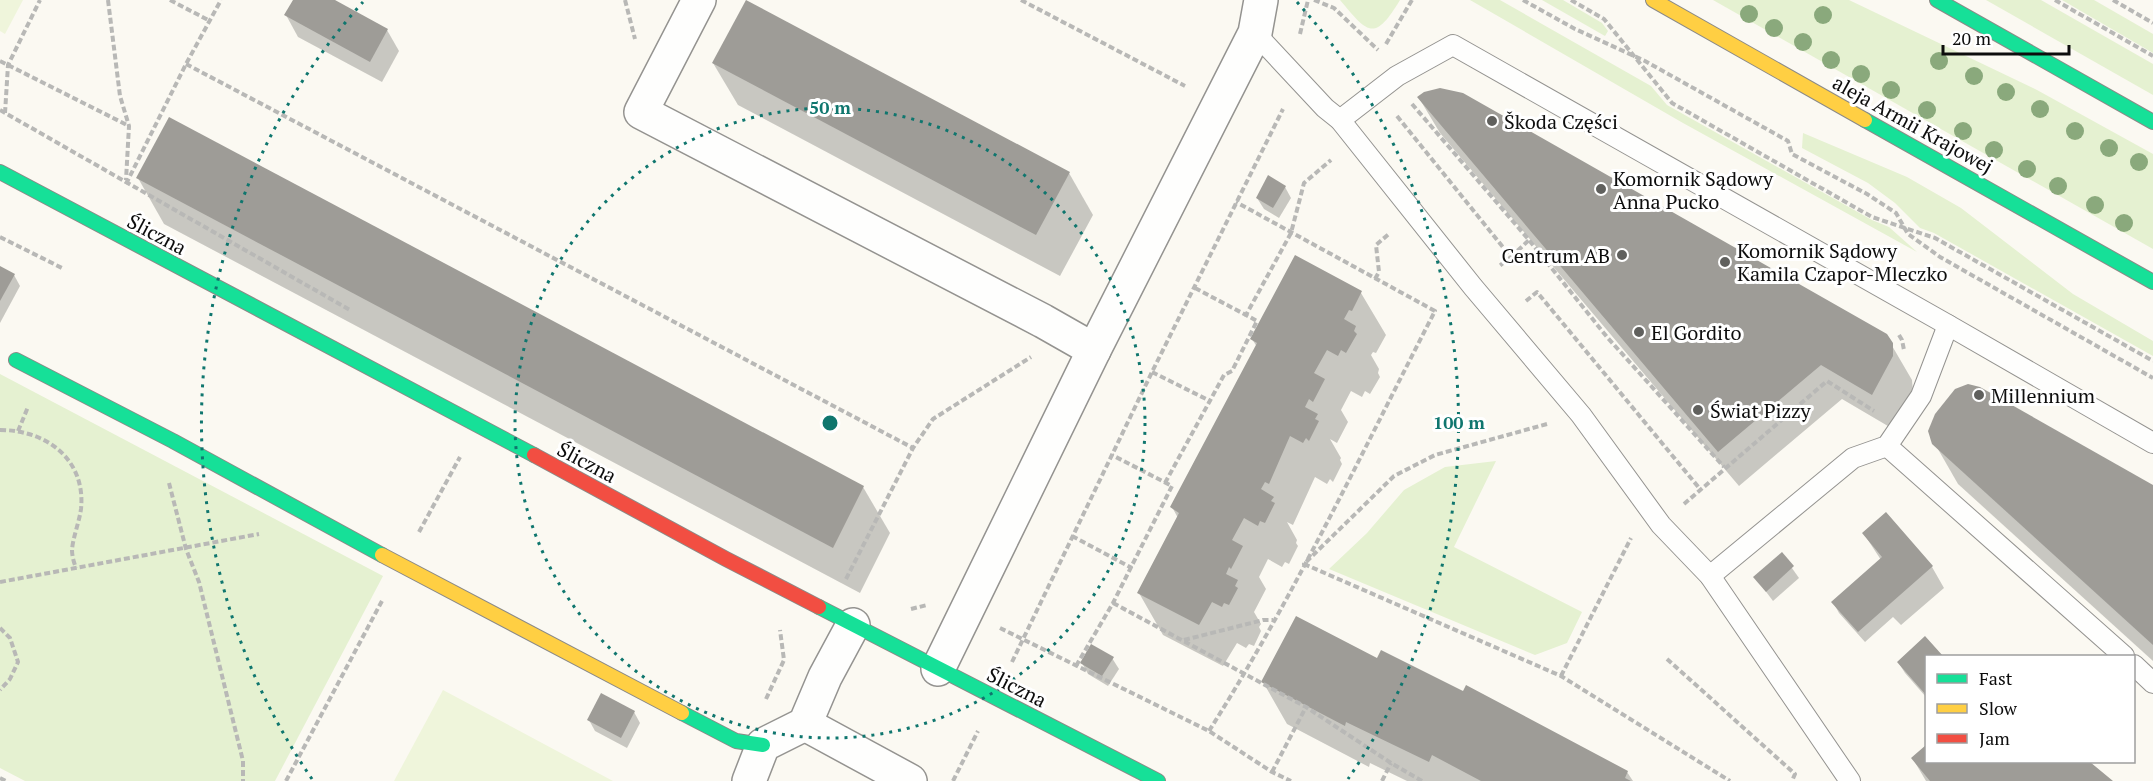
<svg xmlns="http://www.w3.org/2000/svg" width="2153" height="781" viewBox="0 0 2153 781" font-family="'PT Serif',serif">
	<style>
		.green { fill: #e5f1d1 }
		.pitch { fill: #eff5db }
		.shadow { fill: #0003 }
		.building { fill: #9e9c97 }
		.lines { fill: none; stroke-linecap: round; stroke-linejoin: round }
		.lane-casing { stroke: #949390; stroke-width: 22 }
		.street-casing { stroke: #949390; stroke-width: 36 }
		.fast-casing { stroke: #8b8a87; stroke-width: 16 }
		.slow-casing { stroke: #8b8a87; stroke-width: 16 }
		.jam-casing { stroke: #8b8a87; stroke-width: 16 }
		.path { stroke: #b8b8b6; stroke-width: 4; stroke-dasharray: 6 3; stroke-linecap: butt }
		.lane { stroke: #fefefd; stroke-width: 20 }
		.street { stroke: #fefefd; stroke-width: 33 }
		.fast { stroke: #16e098; stroke-width: 14 }
		.slow { stroke: #ffcf43; stroke-width: 14 }
		.jam { stroke: #f24e42; stroke-width: 14 }
		.tree { fill: #8aa97c }
		.ring { fill: none; stroke: #0f766e; stroke-width: 3; stroke-dasharray: 3 6 }
		.poi-dot { fill: #60605d; stroke: #fff; stroke-width: 2 }
		.labels { text-anchor: middle; dominant-baseline: central; stroke-width: 6; stroke-linejoin: round; paint-order: stroke }
		.poi-label { font-size: 20px; fill: #0d0d0d; stroke: #fff; text-anchor: start }
		.street-label { font-size: 20px; fill: #0d0d0d; stroke: #fff }
		.centre { fill: #0f766e; stroke: #fff; stroke-width: 3 }
		.ring-label { font-size: 18px; text-anchor: middle; font-weight: bold; fill: #0f766e; stroke: #fff; stroke-width: 6; stroke-linejoin: round; paint-order: stroke }
	</style>
	<rect width="100%" height="100%" fill="#fbf9f2"/>
	<g class="green">
		<path d="M1340,0H1400C1374,43 1368,33 1340,0Z"/>
		<polygon points="1470,0 1500,0 1651,86 1667,105 1872,220 1889,227 1917,252 1683,123"/>
		<polygon points="1542,0 1563,0 1602,23 1608,31 1605,36"/>
		<polygon points="1713,0 1849,0 2037,90 2153,154 2153,249"/>
		<polygon points="1986,0 2041,0 2153,64 2153,95"/>
		<polygon points="2062,0 2094,0 2153,34 2153,53"/>
		<polygon points="1803,133 1907,177 1961,208 2073,294 2153,341 2153,356 1934,233 1920,228 1895,203 1868,183 1802,148"/>
		<polygon points="0,374 383,576 275,781 25,781 0,768"/>
		<polygon points="1496,461 1454,547 1582,612 1567,643 1535,655 1329,569 1367,533 1404,490 1445,467"/>
	</g>
	<g class="pitch">
		<polygon points="0,0 23,0 5,34 0,31"/>
		<polygon points="443,690 613,781 394,781"/>
	</g>
	<g class="shadow">
		<polygon points="294,0 332,0 387,30 399,51 382,82 298,37 286,15"/>
		<polygon points="713,63 1069,173 1093,215 1060,276 738,105"/>
		<polygon points="1419,98 1891,344 1912,380 1913,392 1893,429 1842,399 1739,486 1440,133"/>
		<polygon points="138,178 863,487 890,533 860,593 164,224"/>
		<polygon points="1285,187 1291,198 1279,218 1264,209 1257,198"/>
		<polygon points="1296,257 1361,293 1386,335 1376,353 1373,352 1371,355 1379,369 1378,373 1380,377 1370,394 1365,391 1362,397 1351,391 1341,410 1348,422 1337,443 1330,439 1341,458 1340,460 1342,464 1333,482 1330,479 1327,484 1315,477 1293,525 1287,522 1297,540 1296,543 1298,546 1289,564 1285,562 1282,567 1268,559 1259,577 1266,589 1254,612 1261,624 1259,627 1261,631 1254,646 1249,644 1246,648 1237,643 1223,666 1163,635 1139,593 1178,518 1172,507 1257,347 1252,339"/>
		<polygon points="0,267 14,275 20,286 0,323"/>
		<polygon points="1931,437 2153,487 2153,661 1958,484"/>
		<polygon points="1864,534 1932,567 1944,588 1901,625 1893,617 1865,642 1839,613 1833,602 1881,560"/>
		<polygon points="1782,554 1799,578 1773,601 1755,577"/>
		<polygon points="1925,638 1941,656 1926,656 1926,697 1905,673 1898,662"/>
		<polygon points="1112,658 1119,669 1108,686 1088,674 1082,663"/>
		<polygon points="1378,661 1627,772 1633,781 1407,781 1370,763 1369,767 1287,724 1263,682"/>
		<polygon points="634,712 640,723 627,748 595,731 589,720"/>
		<polygon points="1926,746 1926,762 2088,762 2110,781 1926,781 1913,759"/>
	</g>
	<g class="building">
		<polygon points="293,0 335,0 388,29 370,62 284,15"/>
		<polygon points="746,0 1070,172 1036,235 712,63"/>
		<polygon points="1440,88 1463,93 1887,334 1893,343 1893,356 1872,395 1821,365 1718,452 1417,97 1424,92"/>
		<polygon points="169,117 864,486 833,548 136,178"/>
		<polygon points="1268,175 1286,186 1273,208 1256,198"/>
		<polygon points="1295,255 1362,291 1352,311 1349,310 1344,319 1356,326 1354,331 1357,334 1346,353 1341,350 1338,356 1327,350 1314,373 1325,379 1313,402 1309,399 1305,407 1318,414 1315,419 1319,421 1309,441 1306,438 1303,443 1290,436 1269,484 1265,482 1261,489 1274,497 1271,501 1275,503 1265,523 1260,521 1258,526 1244,518 1232,540 1243,546 1231,569 1229,567 1226,574 1238,580 1235,586 1238,588 1229,605 1224,603 1222,607 1212,602 1199,625 1137,593 1179,513 1170,507 1257,343 1250,339"/>
		<polygon points="0,266 15,274 0,301"/>
		<polygon points="1968,384 1980,387 2153,485 2153,645 1932,444 1928,431 1935,414 1955,389"/>
		<polygon points="1886,512 1933,566 1858,632 1831,602 1882,557 1862,533"/>
		<polygon points="1782,552 1794,566 1766,592 1753,577"/>
		<polygon points="1296,616 1377,658 1381,650 1463,691 1466,685 1628,771 1625,778 1631,781 1481,781 1432,755 1429,762 1346,722 1345,726 1261,682"/>
		<polygon points="1925,636 1943,656 1926,657 1926,695 1897,662"/>
		<polygon points="1091,644 1114,657 1102,676 1080,663"/>
		<polygon points="601,693 635,711 621,738 587,720"/>
		<polygon points="1926,745 1926,762 2090,762 2113,781 1930,781 1911,758"/>
	</g>
	<g class="lines">
		<g class="lane-casing">
			<g id="lane">
				<polyline points="1255,33 1325,108 1340,120 1473,287 1581,415 1661,525 1710,576 1850,781"/>
				<polyline points="1340,120 1397,76 1453,45 1948,325 2153,443"/>
				<polyline points="1887,446 2124,656"/>
				<polyline points="1710,576 1853,458 1887,446 1921,396 1948,325"/>
				<polyline points="2134,665 2153,683"/>
			</g>
		</g>
		<g class="street-casing">
			<g id="street">
				<polyline points="699,0 641,112 1043,321 1094,350"/>
				<polyline points="938,669 1094,350 1255,33 1261,0"/>
				<polyline points="805,724 910,781"/>
				<polyline points="749,781 763,745 805,724 825,677 853,625"/>
			</g>
		</g>
		<g class="fast-casing">
			<g id="fast">
				<polyline points="1937,0 2153,122"/>
				<polyline points="1865,120 2153,282"/>
				<polyline points="0,172 534,455"/>
				<polyline points="16,360 173,441 382,555"/>
				<polyline points="819,607 1158,781"/>
				<polyline points="682,713 736,741 763,745"/>
			</g>
		</g>
		<g class="slow-casing">
			<g id="slow">
				<polyline points="1653,0 1865,120"/>
				<polyline points="382,555 682,713"/>
			</g>
		</g>
		<g class="jam-casing">
			<polyline id="jam" points="534,455 726,559 819,607"/>
		</g>
		<g class="path">
			<polyline points="108,0 120,96 129,126 126,180"/>
			<polyline points="170,0 210,21"/>
			<polyline points="625,0 635,39"/>
			<polyline points="1021,0 1185,86"/>
			<polyline points="1314,0 1334,8 1378,50"/>
			<polyline points="1523,0 1575,29 1645,61 1788,141 1792,154 1867,194 1896,213 1908,234 1940,257 2153,378"/>
			<polyline points="1571,0 1604,19 1672,103 1872,217 1935,238 2153,361"/>
			<polyline points="2055,0 2153,56"/>
			<polyline points="2113,0 2153,23"/>
			<polyline points="1300,34 1308,0"/>
			<polyline points="1386,44 1412,0"/>
			<polyline points="0,61 129,126"/>
			<polyline points="186,64 913,448"/>
			<polyline points="1412,104 1529,240 1607,337 1724,467"/>
			<polyline points="0,110 350,310"/>
			<polyline points="5,113 8,65 40,0"/>
			<polyline points="1397,116 1511,257 1498,267"/>
			<polyline points="126,184 186,64 221,0"/>
			<polyline points="0,237 64,269"/>
			<polyline points="1511,257 1529,240"/>
			<polyline points="1375,279 1379,272 1376,245 1390,233"/>
			<polyline points="1195,288 1246,315"/>
			<polyline points="1526,301 1537,292 1700,489"/>
			<polyline points="1899,335 1902,340 1904,350"/>
			<polyline points="1152,372 1210,401"/>
			<polyline points="1547,424 1435,455 1394,476 1304,564 1561,676 1730,781"/>
			<path d="M0,430C47,430 86,460 81,509C79,523 73,537 72,550C72,556 74,563 76,568"/>
			<polyline points="18,431 28,407"/>
			<polyline points="169,483 186,549 199,582 243,761 243,781"/>
			<polyline points="1165,483 1224,375 1232,371 1257,321 1246,315 1291,233 1304,183 1331,160"/>
			<polyline points="1684,504 1827,381 1874,411"/>
			<polyline points="419,532 460,457"/>
			<polyline points="1072,536 1132,568"/>
			<polyline points="846,579 913,448 933,419 1031,357"/>
			<polyline points="0,582 259,534"/>
			<polyline points="1113,603 1306,707 1391,763 1422,781"/>
			<polyline points="911,609 927,605"/>
			<polyline points="0,628 10,638 18,662 10,679 0,690"/>
			<polyline points="1000,628 1209,731 1272,772 1291,781"/>
			<polyline points="1184,640 1263,620 1273,620"/>
			<polyline points="1667,659 1795,774 1792,781"/>
			<polyline points="1012,662 1152,372 1283,109"/>
			<polyline points="1076,666 1113,603 1172,486 1112,455"/>
			<polyline points="1561,676 1631,538"/>
			<polyline points="766,699 784,660 780,630"/>
			<path d="M1209,731C1294,597 1362,452 1435,311L1236,202"/>
			<polyline points="1272,772 1306,707"/>
			<polyline points="0,778 6,781"/>
			<polyline points="286,781 383,599"/>
			<polyline points="953,781 978,731"/>
			<polyline points="1382,781 1391,763"/>
		</g>
		<use href="#lane" class="lane"/>
		<use href="#street" class="street"/>
		<use href="#fast" class="fast"/>
		<use href="#slow" class="slow"/>
		<use href="#jam" class="jam"/>
	</g>
	<g class="tree">
		<circle cx="1749" cy="14" r="9"/>
		<circle cx="1823" cy="15" r="9"/>
		<circle cx="1774" cy="28" r="9"/>
		<circle cx="1803" cy="42" r="9"/>
		<circle cx="1831" cy="60" r="9"/>
		<circle cx="1939" cy="61" r="9"/>
		<circle cx="1861" cy="74" r="9"/>
		<circle cx="1974" cy="76" r="9"/>
		<circle cx="1891" cy="90" r="9"/>
		<circle cx="2006" cy="92" r="9"/>
		<circle cx="2040" cy="109" r="9"/>
		<circle cx="1927" cy="110" r="9"/>
		<circle cx="1963" cy="131" r="9"/>
		<circle cx="2075" cy="131" r="9"/>
		<circle cx="2109" cy="148" r="9"/>
		<circle cx="1994" cy="150" r="9"/>
		<circle cx="2139" cy="162" r="9"/>
		<circle cx="2027" cy="169" r="9"/>
		<circle cx="2058" cy="186" r="9"/>
		<circle cx="2095" cy="205" r="9"/>
		<circle cx="2124" cy="223" r="9"/>
	</g>
	<g class="ring">
		<circle cx="830" cy="423" r="315"/>
		<path d="M312 779A629 629 0 0 1 363 2M1297 2A629 629 0 0 1 1348 779"/>
	</g>
	<g class="poi-dot">
		<circle cx="1492" cy="121" r="6"/>
		<circle cx="1601" cy="189" r="6"/>
		<circle cx="1622" cy="255" r="6"/>
		<circle cx="1725" cy="262" r="6"/>
		<circle cx="1639" cy="332" r="6"/>
		<circle cx="1979" cy="395" r="6"/>
		<circle cx="1698" cy="410" r="6"/>
	</g>
	<g class="labels">
		<g class="poi-label">
			<text x="1504" y="121">Škoda Części</text>
			<text x="1613" y="178">Komornik Sądowy<tspan x="1613" dy="23">Anna Pucko</tspan></text>
			<text x="1737" y="250">Komornik Sądowy<tspan x="1737" dy="23">Kamila Czapor-Mleczko</tspan></text>
			<text x="1610" y="255" text-anchor="end">Centrum AB</text>
			<text x="1651" y="332">El Gordito</text>
			<text x="1991" y="395">Millennium</text>
			<text x="1710" y="410">Świat Pizzy</text>
		</g>
		<g class="street-label">
			<text transform="translate(1913 124) rotate(29)">aleja Armii Krajowej</text>
			<text transform="translate(157 234) rotate(28)">Śliczna</text>
			<text transform="translate(587 462) rotate(28)">Śliczna</text>
			<text transform="translate(1017 687) rotate(27)">Śliczna</text>
		</g>
	</g>
	<circle cx="830" cy="423" r="9" class="centre"/>
	<g class="ring-label">
		<text x="830" y="114">50 m</text>
		<text x="1459" y="429">100 m</text>
	</g>
	<rect x="1925" y="655" width="210" height="108" fill="#ffffff" stroke="#9e9e9e" stroke-width="1.5"/>
	<rect x="1937" y="674" width="30" height="9" fill="#16e098" stroke="#9e9e9e" stroke-width="1.5"/>
	<text x="1979" y="685" font-size="18" fill="#0d0d0d">Fast</text>
	<rect x="1937" y="704" width="30" height="9" fill="#ffcf43" stroke="#9e9e9e" stroke-width="1.5"/>
	<text x="1979" y="715" font-size="18" fill="#0d0d0d">Slow</text>
	<rect x="1937" y="734" width="30" height="9" fill="#f24e42" stroke="#9e9e9e" stroke-width="1.5"/>
	<text x="1979" y="745" font-size="18" fill="#0d0d0d">Jam</text>
	<path d="M1943 45v9h126v-9" fill="none" stroke="#0d0d0d" stroke-width="3"/>
	<text x="1952" y="45" font-size="18" fill="#0d0d0d" stroke="#ffffff" stroke-width="4.5" paint-order="stroke">20 m</text>
</svg>
